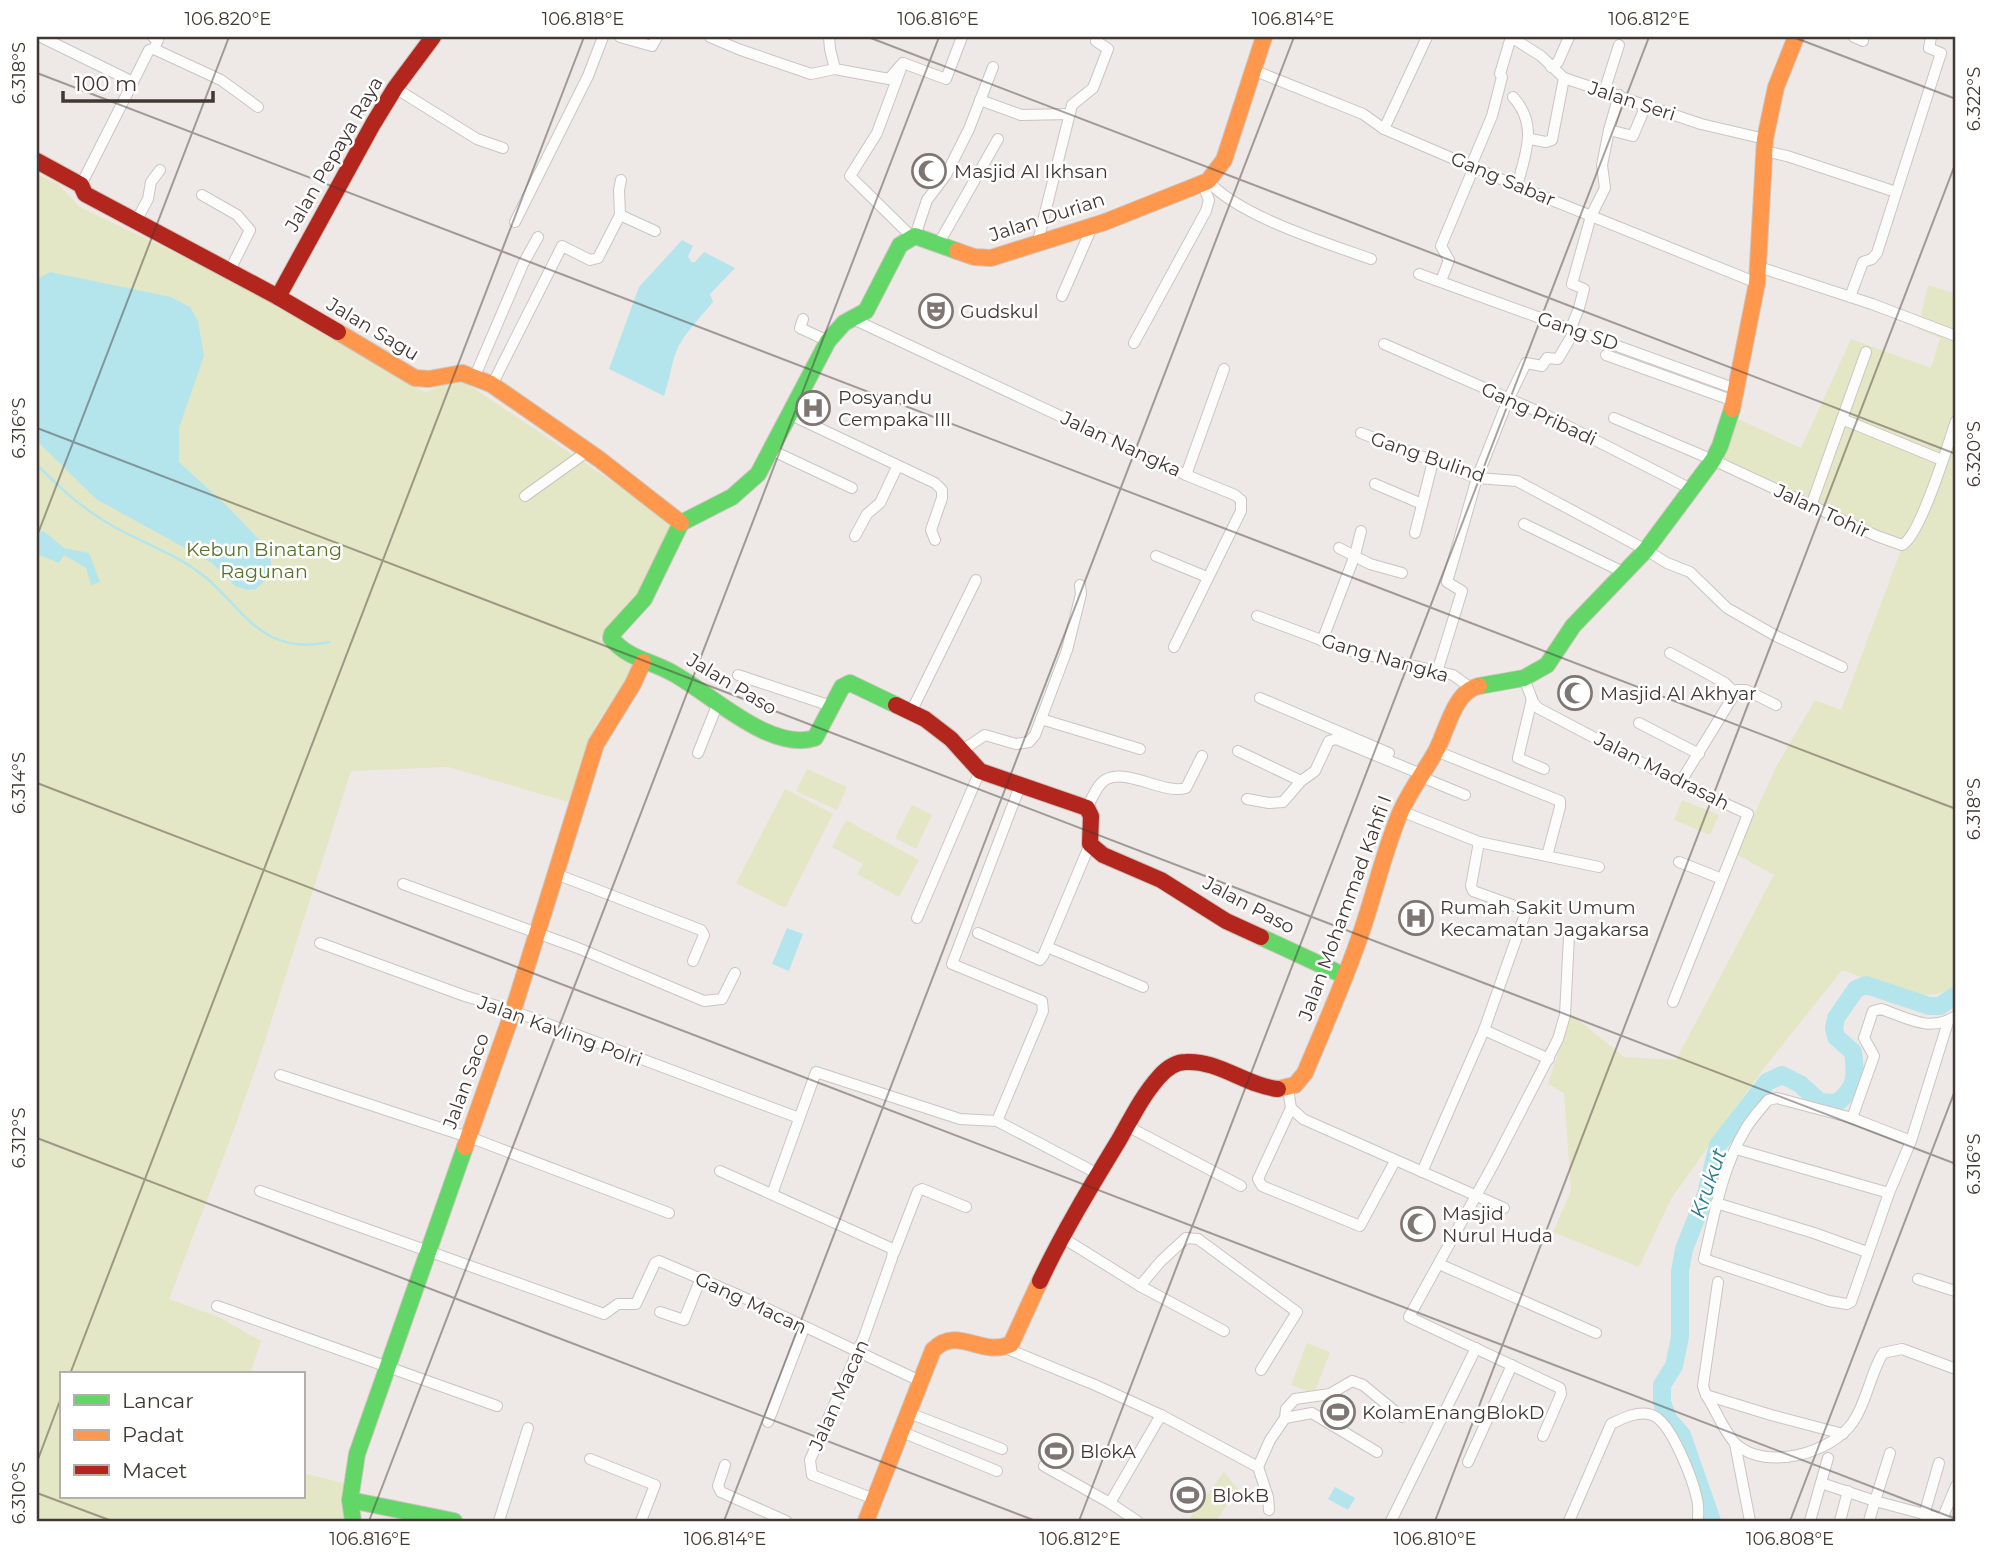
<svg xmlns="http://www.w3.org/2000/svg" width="1993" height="1558" viewBox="0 0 1993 1558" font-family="Montserrat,sans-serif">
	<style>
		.green { fill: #e3e7c5 }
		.water { fill: #b5e5ec }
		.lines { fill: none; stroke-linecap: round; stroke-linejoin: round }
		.stream { stroke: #b5e5ec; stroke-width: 2.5 }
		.river { stroke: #b5e5ec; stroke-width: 18 }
		.street-casing { stroke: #cac5c2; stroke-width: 12 }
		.fast-casing { stroke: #cec5be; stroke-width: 18 }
		.slow-casing { stroke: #cec5be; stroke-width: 18 }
		.jam-casing { stroke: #cec5be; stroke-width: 18 }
		.street { stroke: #fcfcfb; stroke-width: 10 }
		.fast { stroke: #63d668; stroke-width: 16 }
		.slow { stroke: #ff974d; stroke-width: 16 }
		.jam { stroke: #b3261e; stroke-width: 16 }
		.ticks { fill: none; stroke: #423833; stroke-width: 2; stroke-opacity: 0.45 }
		.labels { text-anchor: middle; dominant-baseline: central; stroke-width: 5; stroke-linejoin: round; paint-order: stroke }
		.street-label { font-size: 19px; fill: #423833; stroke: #fff }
		.poi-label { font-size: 19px; fill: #423833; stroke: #fff; text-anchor: start }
		.park-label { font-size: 19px; fill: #577327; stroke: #fff }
		.water-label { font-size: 21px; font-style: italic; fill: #287d8d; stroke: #fff }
		.neatline { fill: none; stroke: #423833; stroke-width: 2.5 }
		.ticks-label { font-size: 18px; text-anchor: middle; fill: #423833 }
	</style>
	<rect width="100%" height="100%" fill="#eee9e6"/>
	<g class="green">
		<polygon points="37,174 58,184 80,207 256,292 426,393 454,375 631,494 672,528 646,583 599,639 638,662 597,723 568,802 448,767 351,771 262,1050 233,1132 169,1299 219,1317 261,1341 250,1374 61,1374 61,1497 303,1497 303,1473 343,1483 349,1521 37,1521"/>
		<path d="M1928,285L1956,294V985C1926,1010 1875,981 1842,970L1761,1072L1671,1199L1639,1267L1553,1232L1571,1191L1564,1093L1548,1084L1571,1014L1624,1057L1676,1060L1774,875L1736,854L1776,767L1815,700L1841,710L1902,547L1719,465L1738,419L1801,448L1851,339L1931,368L1940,338L1918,329Z"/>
		<polygon points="807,769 847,787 837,810 796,791"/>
		<polygon points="785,789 833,814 785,908 736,883"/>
		<polygon points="1682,800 1719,815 1710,835 1674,820"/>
		<polygon points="912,805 932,815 916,849 895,838"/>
		<polygon points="846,820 919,860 899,897 857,874 863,864 832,847"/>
		<polygon points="1307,1343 1330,1352 1314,1394 1291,1385"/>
		<polygon points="1224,1472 1238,1489 1216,1521 1195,1521 1190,1518"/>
	</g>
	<g class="water">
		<path d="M682,240L693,246L688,256L691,262H695L704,252L735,268L710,294L713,302C701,317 683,334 676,352C671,366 669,381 664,396L609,369L639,287Z"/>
		<polygon points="50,272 171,297 190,307 198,321 204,356 179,428 179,462 228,507 272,553 269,577 256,589 248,590 235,586 212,563 96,499 37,441 37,279"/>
		<polygon points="37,530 45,532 64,548 89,553 100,582 91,585 86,568 64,555 59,563 37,554"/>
		<polygon points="787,928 803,934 789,971 772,964"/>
		<polygon points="1335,1487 1355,1498 1348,1510 1328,1499"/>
	</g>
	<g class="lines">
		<path class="stream" d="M37,465C61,489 85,511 116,528C146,544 178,555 205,577C229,596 243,622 272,637C290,646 311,646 329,642"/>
		<path class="river" d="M1712,1521L1682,1435L1668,1419L1662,1402V1385L1674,1366L1680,1337V1271L1684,1249L1706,1194L1718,1145L1767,1082L1782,1075L1800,1084L1820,1102L1837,1103C1857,1086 1856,1078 1853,1052L1836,1037L1834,1028L1836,1018L1856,989L1866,985L1929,1006H1940L1956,995"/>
		<g class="street-casing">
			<g id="street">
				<polyline points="41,37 133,82 81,185"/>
				<polyline points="620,37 652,46 657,37"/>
				<polyline points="710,37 738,49 811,74 835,69 889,79 901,65"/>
				<polyline points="829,37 830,49 835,69"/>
				<polyline points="1511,37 1541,56 1564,78 1701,124 1765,139"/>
				<polyline points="1854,37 1863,41"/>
				<polyline points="154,49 221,80 258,107"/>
				<polyline points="903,63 877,133 850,176 912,237"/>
				<polyline points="903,63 946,79 962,37"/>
				<polyline points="1551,67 1558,62 1569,37"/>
				<polyline points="1253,70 1363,114 1384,129 1517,186 1757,283"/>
				<polyline points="133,82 149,50 154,49 158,40 153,37"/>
				<polyline points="395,88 477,139 503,148"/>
				<polyline points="1604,92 1619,45"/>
				<path d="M1513,97C1539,125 1525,155 1517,186"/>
				<polyline points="980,100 1021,115 1070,114"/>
				<polyline points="1384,129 1427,37"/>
				<polyline points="1609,130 1633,136 1646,105"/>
				<polyline points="1530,139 1546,142 1552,140 1564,78"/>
				<polyline points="1764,151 1787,156 1890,190"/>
				<polyline points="1471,166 1492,116 1502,77 1500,74 1511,37"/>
				<path d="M1208,181C1239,216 1326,243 1371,259"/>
				<polyline points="202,195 237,215 250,230 229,272"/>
				<polyline points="620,215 655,231"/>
				<polyline points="136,221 148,199 151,182 160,170"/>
				<polyline points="515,222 588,76 603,37"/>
				<polyline points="915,236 927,200 946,175 969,129 993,67"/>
				<polyline points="939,243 998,139"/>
				<polyline points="1037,245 1072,105 1093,88 1108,49 1096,41 1097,37"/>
				<polyline points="1759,267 1872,304 1956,336"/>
				<polyline points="1419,274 1736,389"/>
				<polyline points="1441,281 1449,260 1441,246 1474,167"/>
				<polyline points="1062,296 1092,227"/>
				<polyline points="1850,297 1863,262 1872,259 1877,253 1941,53 1929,48 1931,37"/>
				<polyline points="803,319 800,328 828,341"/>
				<polyline points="853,319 1186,475 1235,495 1241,500 1241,511 1174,647"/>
				<polyline points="1571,328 1579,308 1584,289 1572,284 1591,216 1605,188 1602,165 1609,130 1619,95"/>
				<polyline points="1134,343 1206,211 1209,200 1202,183"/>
				<polyline points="1384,344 1546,415 1691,489"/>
				<polyline points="1606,355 1734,401"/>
				<polyline points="475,376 523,264 538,237"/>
				<polyline points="492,385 562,246 590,260 598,258 620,215 619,190 621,180"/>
				<polyline points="789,414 935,483 942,490 942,498 931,530 935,540"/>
				<path d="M1614,418L1713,460L1877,536L1902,545C1920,537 1948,444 1956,421"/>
				<polyline points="1842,419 1866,352"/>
				<polyline points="1361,433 1477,478 1517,481 1646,550 1667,563 1690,572 1727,608 1776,636 1842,667"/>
				<polyline points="771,450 852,488"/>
				<polyline points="1186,475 1224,369"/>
				<polyline points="1375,484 1422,504"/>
				<polyline points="525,496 588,451"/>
				<polyline points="1811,506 1842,419 1942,460"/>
				<polyline points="1524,524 1623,572"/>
				<polyline points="1415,533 1433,461"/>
				<polyline points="855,536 867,514 880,503 897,467"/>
				<polyline points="1339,548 1370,564 1402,573"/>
				<polyline points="1156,556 1207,577"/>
				<polyline points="1257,616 1351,651 1453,675 1471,688"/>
				<polyline points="1322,641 1355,555 1361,531"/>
				<polyline points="1670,653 1725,683 1734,692"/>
				<polyline points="1437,672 1462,591 1447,582 1477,478 1508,400 1526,363 1542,366 1547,358 1558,359 1575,330"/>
				<polyline points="738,675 831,706"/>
				<polyline points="1524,678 1533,702 1538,708 1680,783 1748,814 1673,1002"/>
				<polyline points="1260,698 1389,753"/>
				<polyline points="1532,699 1518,758 1544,769"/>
				<polyline points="911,712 976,580"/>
				<polyline points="1041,719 1140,749"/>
				<polyline points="1639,723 1699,754"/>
				<polyline points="961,751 985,735 1016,744 1029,742 1035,735 1067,650 1081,594 1080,585"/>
				<polyline points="1238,751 1301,781"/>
				<polyline points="1436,751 1560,801 1560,807 1547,856"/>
				<polyline points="698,753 718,703"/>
				<polyline points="1419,776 1465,795"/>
				<polyline points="1680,783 1737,690 1746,690 1776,705"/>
				<polyline points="1247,799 1269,803 1283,802 1301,781 1315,771 1329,741 1336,739 1421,774"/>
				<path d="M1087,808C1092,799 1096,786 1105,780C1127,767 1163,795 1186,788L1202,756"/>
				<polyline points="1401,811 1479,842 1599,867"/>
				<polyline points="1679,862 1722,879"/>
				<polyline points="556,874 701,930 704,935 693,961"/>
				<polyline points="403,884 578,948 704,1001 722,999 735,973"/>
				<polyline points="917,918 980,771"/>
				<polyline points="978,933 1040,960 1043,956 1090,844"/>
				<polyline points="320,943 465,996 513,1011 799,1118"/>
				<polyline points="1047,947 1143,987"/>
				<polyline points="1484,1030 1549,1059"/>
				<polyline points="280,1075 477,1140 669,1213"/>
				<polyline points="1288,1089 1291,1108 1303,1119 1504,1208"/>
				<polyline points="1291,1108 1258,1179 1262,1186 1360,1226 1395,1161"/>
				<path d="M1852,1118L1874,1056L1864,1038L1873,1011L1881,1009C1908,1018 1929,1033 1956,1016"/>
				<polyline points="997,1121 1043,1011 1042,1001 952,964 1020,786"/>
				<polyline points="1127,1126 1241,1186"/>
				<path d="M1911,1141L1889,1193L1851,1302L1847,1304L1829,1301L1704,1259C1714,1216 1722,1168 1745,1130C1751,1119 1760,1110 1768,1100L1777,1098L1852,1118L1911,1141L1948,1022"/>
				<polyline points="1736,1149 1889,1193"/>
				<polyline points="720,1171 893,1249 892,1258 864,1337 810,1460 812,1475 874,1499"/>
				<polyline points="1422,1172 1484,1030 1525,914 1523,909 1473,891 1471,886 1479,842"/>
				<polyline points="260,1191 604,1314 618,1304 636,1304 655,1263 659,1261 736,1294 920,1381"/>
				<polyline points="772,1194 816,1072 960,1119 997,1121 1098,1174"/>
				<polyline points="1716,1203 1814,1233 1867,1252"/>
				<polyline points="1063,1238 1140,1286 1224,1331"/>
				<polyline points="894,1253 918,1191 922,1189 966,1207"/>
				<polyline points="1439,1264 1596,1333"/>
				<polyline points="1918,1279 1955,1291 1956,1289"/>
				<path d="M1718,1282L1703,1386L1706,1395C1715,1408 1726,1436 1737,1445C1767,1471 1832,1453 1853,1422C1867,1402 1870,1374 1883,1353L1902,1349L1956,1369"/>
				<polyline points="1140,1286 1161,1261 1186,1238 1198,1239 1297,1312 1261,1370"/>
				<polyline points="217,1306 497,1406"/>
				<polyline points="660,1312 684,1320 701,1278"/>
				<polyline points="1005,1348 1095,1385 1161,1415 1258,1467 1268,1497 1269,1510"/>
				<polyline points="1706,1395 1771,1415 1843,1434"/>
				<polyline points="909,1413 1002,1449"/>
				<polyline points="1285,1418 1312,1413 1377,1452"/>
				<polyline points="768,1422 804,1328"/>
				<polyline points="902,1432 997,1471"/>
				<polyline points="1543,1436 1561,1394 1560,1388 1409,1317 1493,1165 1558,1039 1565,1015 1569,936"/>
				<polyline points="1735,1444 1750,1521"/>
				<polyline points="1890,1453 1875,1501 1950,1521"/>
				<polyline points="590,1459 655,1485 641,1521"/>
				<polyline points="1468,1462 1512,1365"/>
				<polyline points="725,1465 718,1486 721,1492 786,1521"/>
				<polyline points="1044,1466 1110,1503 1137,1521"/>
				<polyline points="1258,1467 1270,1440 1285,1418 1286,1409 1295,1399 1330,1394 1352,1381 1363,1385 1402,1417"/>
				<polyline points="1821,1483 1875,1501 1869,1521"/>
				<polyline points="1110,1503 1161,1415"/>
				<polyline points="1924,1515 1939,1463"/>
				<polyline points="1942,1519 1956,1486"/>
				<polyline points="499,1521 528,1428"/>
				<polyline points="1391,1521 1476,1348"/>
				<path d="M1569,1521L1611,1424C1623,1418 1639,1410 1652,1415C1671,1421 1693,1480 1697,1499C1699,1506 1698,1514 1698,1521"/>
				<polyline points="1810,1521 1828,1458"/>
				<polyline points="1840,1521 1848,1491"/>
			</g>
		</g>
		<g class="fast-casing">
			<g id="fast">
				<path d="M681,523L644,599L612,634L611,638C628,660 654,661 676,675C713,696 771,752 815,738L842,687L850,683L896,705"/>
				<polyline points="681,523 732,497 758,474 828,341 844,323 866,311 900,245 915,236 957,251"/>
				<polyline points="1479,686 1524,678 1547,665 1573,626 1646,550 1713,460 1720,446 1732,409"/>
				<polyline points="1261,937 1345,976"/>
				<polyline points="350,1500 454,1521"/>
				<polyline points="353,1521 350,1500 357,1454 465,1147"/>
			</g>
		</g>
		<g class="slow-casing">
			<g id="slow">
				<polyline points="957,251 974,257 991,258 1105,222 1208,181 1224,160 1264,37"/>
				<polyline points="338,332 415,378 429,379 462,373 491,384 599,459 681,523"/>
				<polyline points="1732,409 1757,283 1765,139 1776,87 1796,37"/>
				<path d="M1278,1089L1295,1085L1305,1073C1324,1027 1345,981 1361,933C1375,893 1384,850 1401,811C1411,789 1425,771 1436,751C1447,731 1454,691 1479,686"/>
				<polyline points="465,1147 513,1011 596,744 633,684 643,662"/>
				<path d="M866,1521L933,1350C959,1325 981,1358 1011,1344L1040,1281"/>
			</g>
		</g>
		<g class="jam-casing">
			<g id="jam">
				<polyline points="37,161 81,185 85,194 278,297 338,332"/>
				<polyline points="278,297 373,124 395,88 433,37"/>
				<polyline points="896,705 925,719 951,739 980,771 1087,808 1091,816 1090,844 1103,855 1161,880 1226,921 1261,937"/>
				<path d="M1040,1281C1063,1232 1091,1186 1119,1140C1131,1119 1142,1096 1159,1077C1166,1069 1175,1062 1186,1062C1218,1060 1247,1086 1278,1089"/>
			</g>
		</g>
		<use href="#street" class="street"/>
		<use href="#fast" class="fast"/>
		<use href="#slow" class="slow"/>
		<use href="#jam" class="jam"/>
	</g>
	<path class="ticks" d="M868,37L1956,454M1793,37L1956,99M37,73L1956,809M37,428L1956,1164M37,536L229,37M37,783L1956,1519M37,1138L1036,1521M70,1374L584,37M37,1462L61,1398M37,1493L112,1521M369,1521L939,37M724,1521L1294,37M1079,1521L1649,37M1435,1521L1956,162M1790,1521L1956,1088"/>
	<defs>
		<g id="mosque-ring" transform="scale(1.75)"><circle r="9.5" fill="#fff" stroke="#7e7672" stroke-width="1.5"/><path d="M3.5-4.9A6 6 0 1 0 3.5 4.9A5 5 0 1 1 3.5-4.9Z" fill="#7e7672"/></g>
		<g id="theatre-ring" transform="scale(1.75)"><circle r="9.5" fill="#fff" stroke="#7e7672" stroke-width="1.5"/><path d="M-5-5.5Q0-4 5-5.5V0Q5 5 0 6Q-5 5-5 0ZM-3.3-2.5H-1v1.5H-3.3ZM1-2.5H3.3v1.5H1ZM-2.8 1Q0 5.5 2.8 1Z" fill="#7e7672"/></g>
		<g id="hospital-ring" transform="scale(1.75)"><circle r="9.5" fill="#fff" stroke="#7e7672" stroke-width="1.5"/><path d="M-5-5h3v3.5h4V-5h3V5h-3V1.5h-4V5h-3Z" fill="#7e7672"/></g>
		<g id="stadium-ring" transform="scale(1.75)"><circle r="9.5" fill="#fff" stroke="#7e7672" stroke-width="1.5"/><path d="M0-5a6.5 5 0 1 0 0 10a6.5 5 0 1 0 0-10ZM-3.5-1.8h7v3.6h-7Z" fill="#7e7672"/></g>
	</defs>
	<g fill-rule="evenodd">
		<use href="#mosque-ring" x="929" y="171"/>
		<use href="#theatre-ring" x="936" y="311"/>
		<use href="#hospital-ring" x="813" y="408"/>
		<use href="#mosque-ring" x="1575" y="693"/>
		<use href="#hospital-ring" x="1416" y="918"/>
		<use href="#mosque-ring" x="1418" y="1224"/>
		<use href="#stadium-ring" x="1338" y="1412"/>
		<use href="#stadium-ring" x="1056" y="1451"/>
		<use href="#stadium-ring" x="1188" y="1495"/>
	</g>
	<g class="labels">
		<g class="street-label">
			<text transform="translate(1632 101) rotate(18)">Jalan Seri</text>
			<text transform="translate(334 154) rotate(-60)">Jalan Pepaya Raya</text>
			<text transform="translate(1503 179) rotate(23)">Gang Sabar</text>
			<text transform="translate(1047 217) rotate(-18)">Jalan Durian</text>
			<text transform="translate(373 329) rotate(31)">Jalan Sagu</text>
			<text transform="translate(1578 331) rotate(19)">Gang SD</text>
			<text transform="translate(1539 414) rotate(25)">Gang Pribadi</text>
			<text transform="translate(1121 444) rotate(25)">Jalan Nangka</text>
			<text transform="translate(1428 457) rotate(19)">Gang Bulind</text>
			<text transform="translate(1822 511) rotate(25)">Jalan Tohir</text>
			<text transform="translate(1385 658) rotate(16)">Gang Nangka</text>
			<text transform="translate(732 684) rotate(31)">Jalan Paso</text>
			<text transform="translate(1662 771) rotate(27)">Jalan Madrasah</text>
			<text transform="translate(1249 905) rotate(28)">Jalan Paso</text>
			<text transform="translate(1345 908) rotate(-70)">Jalan Mohammad Kahfi I</text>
			<text transform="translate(560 1031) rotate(20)">Jalan Kavling Polri</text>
			<text transform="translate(466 1081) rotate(-70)">Jalan Saco</text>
			<text transform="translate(751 1303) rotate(25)">Gang Macan</text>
			<text transform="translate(839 1395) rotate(-66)">Jalan Macan</text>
		</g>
		<g class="poi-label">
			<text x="954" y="171">Masjid Al Ikhsan</text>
			<text x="960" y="311">Gudskul</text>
			<text x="838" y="397">Posyandu<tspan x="838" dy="22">Cempaka III</tspan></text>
			<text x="1600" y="693">Masjid Al Akhyar</text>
			<text x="1440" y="907">Rumah Sakit Umum<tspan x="1440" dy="22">Kecamatan Jagakarsa</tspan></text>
			<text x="1442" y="1213">Masjid<tspan x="1442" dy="22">Nurul Huda</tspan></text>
			<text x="1362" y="1412">KolamEnangBlokD</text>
			<text x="1080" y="1451">BlokA</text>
			<text x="1212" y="1495">BlokB</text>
		</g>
		<g class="park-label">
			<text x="264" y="549">Kebun Binatang<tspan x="264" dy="22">Ragunan</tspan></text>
		</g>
		<g class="water-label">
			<text transform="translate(1708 1183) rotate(-71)">Krukut</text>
		</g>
	</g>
	<rect width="1993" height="1558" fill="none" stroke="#ffffff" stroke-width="77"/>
	<rect x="60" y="1372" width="245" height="126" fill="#ffffff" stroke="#b3afad" stroke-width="2"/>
	<rect x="74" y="1395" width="35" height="10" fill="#63d668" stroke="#b3afad" stroke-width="2"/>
	<text x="122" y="1408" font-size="21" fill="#423833">Lancar</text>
	<rect x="74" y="1430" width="35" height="10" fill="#ff974d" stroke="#b3afad" stroke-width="2"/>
	<text x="122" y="1442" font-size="21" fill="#423833">Padat</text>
	<rect x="74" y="1465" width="35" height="10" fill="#b3261e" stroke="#b3afad" stroke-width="2"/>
	<text x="122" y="1478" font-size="21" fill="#423833">Macet</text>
	<path d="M63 91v10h150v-10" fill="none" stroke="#423833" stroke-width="3.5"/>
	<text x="74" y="91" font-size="21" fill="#423833" stroke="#ffffff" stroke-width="5" paint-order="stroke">100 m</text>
	<rect x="38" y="38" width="1916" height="1482" class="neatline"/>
	<g class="ticks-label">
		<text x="228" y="25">106.820°E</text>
		<text x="583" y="25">106.818°E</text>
		<text x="938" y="25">106.816°E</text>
		<text x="1293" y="25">106.814°E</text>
		<text x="1649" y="25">106.812°E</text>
		<text transform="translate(19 73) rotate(-90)" y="6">6.318°S</text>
		<text transform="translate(1974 99) rotate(-90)" y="6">6.322°S</text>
		<text transform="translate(19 428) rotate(-90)" y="6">6.316°S</text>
		<text transform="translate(1974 454) rotate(-90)" y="6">6.320°S</text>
		<text transform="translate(19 783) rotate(-90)" y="6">6.314°S</text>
		<text transform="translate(1974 809) rotate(-90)" y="6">6.318°S</text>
		<text transform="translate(19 1138) rotate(-90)" y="6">6.312°S</text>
		<text transform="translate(1974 1164) rotate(-90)" y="6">6.316°S</text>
		<text transform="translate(19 1493) rotate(-90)" y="6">6.310°S</text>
		<text x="370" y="1545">106.816°E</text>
		<text x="725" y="1545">106.814°E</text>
		<text x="1080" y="1545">106.812°E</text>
		<text x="1435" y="1545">106.810°E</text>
		<text x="1790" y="1545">106.808°E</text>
	</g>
</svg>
